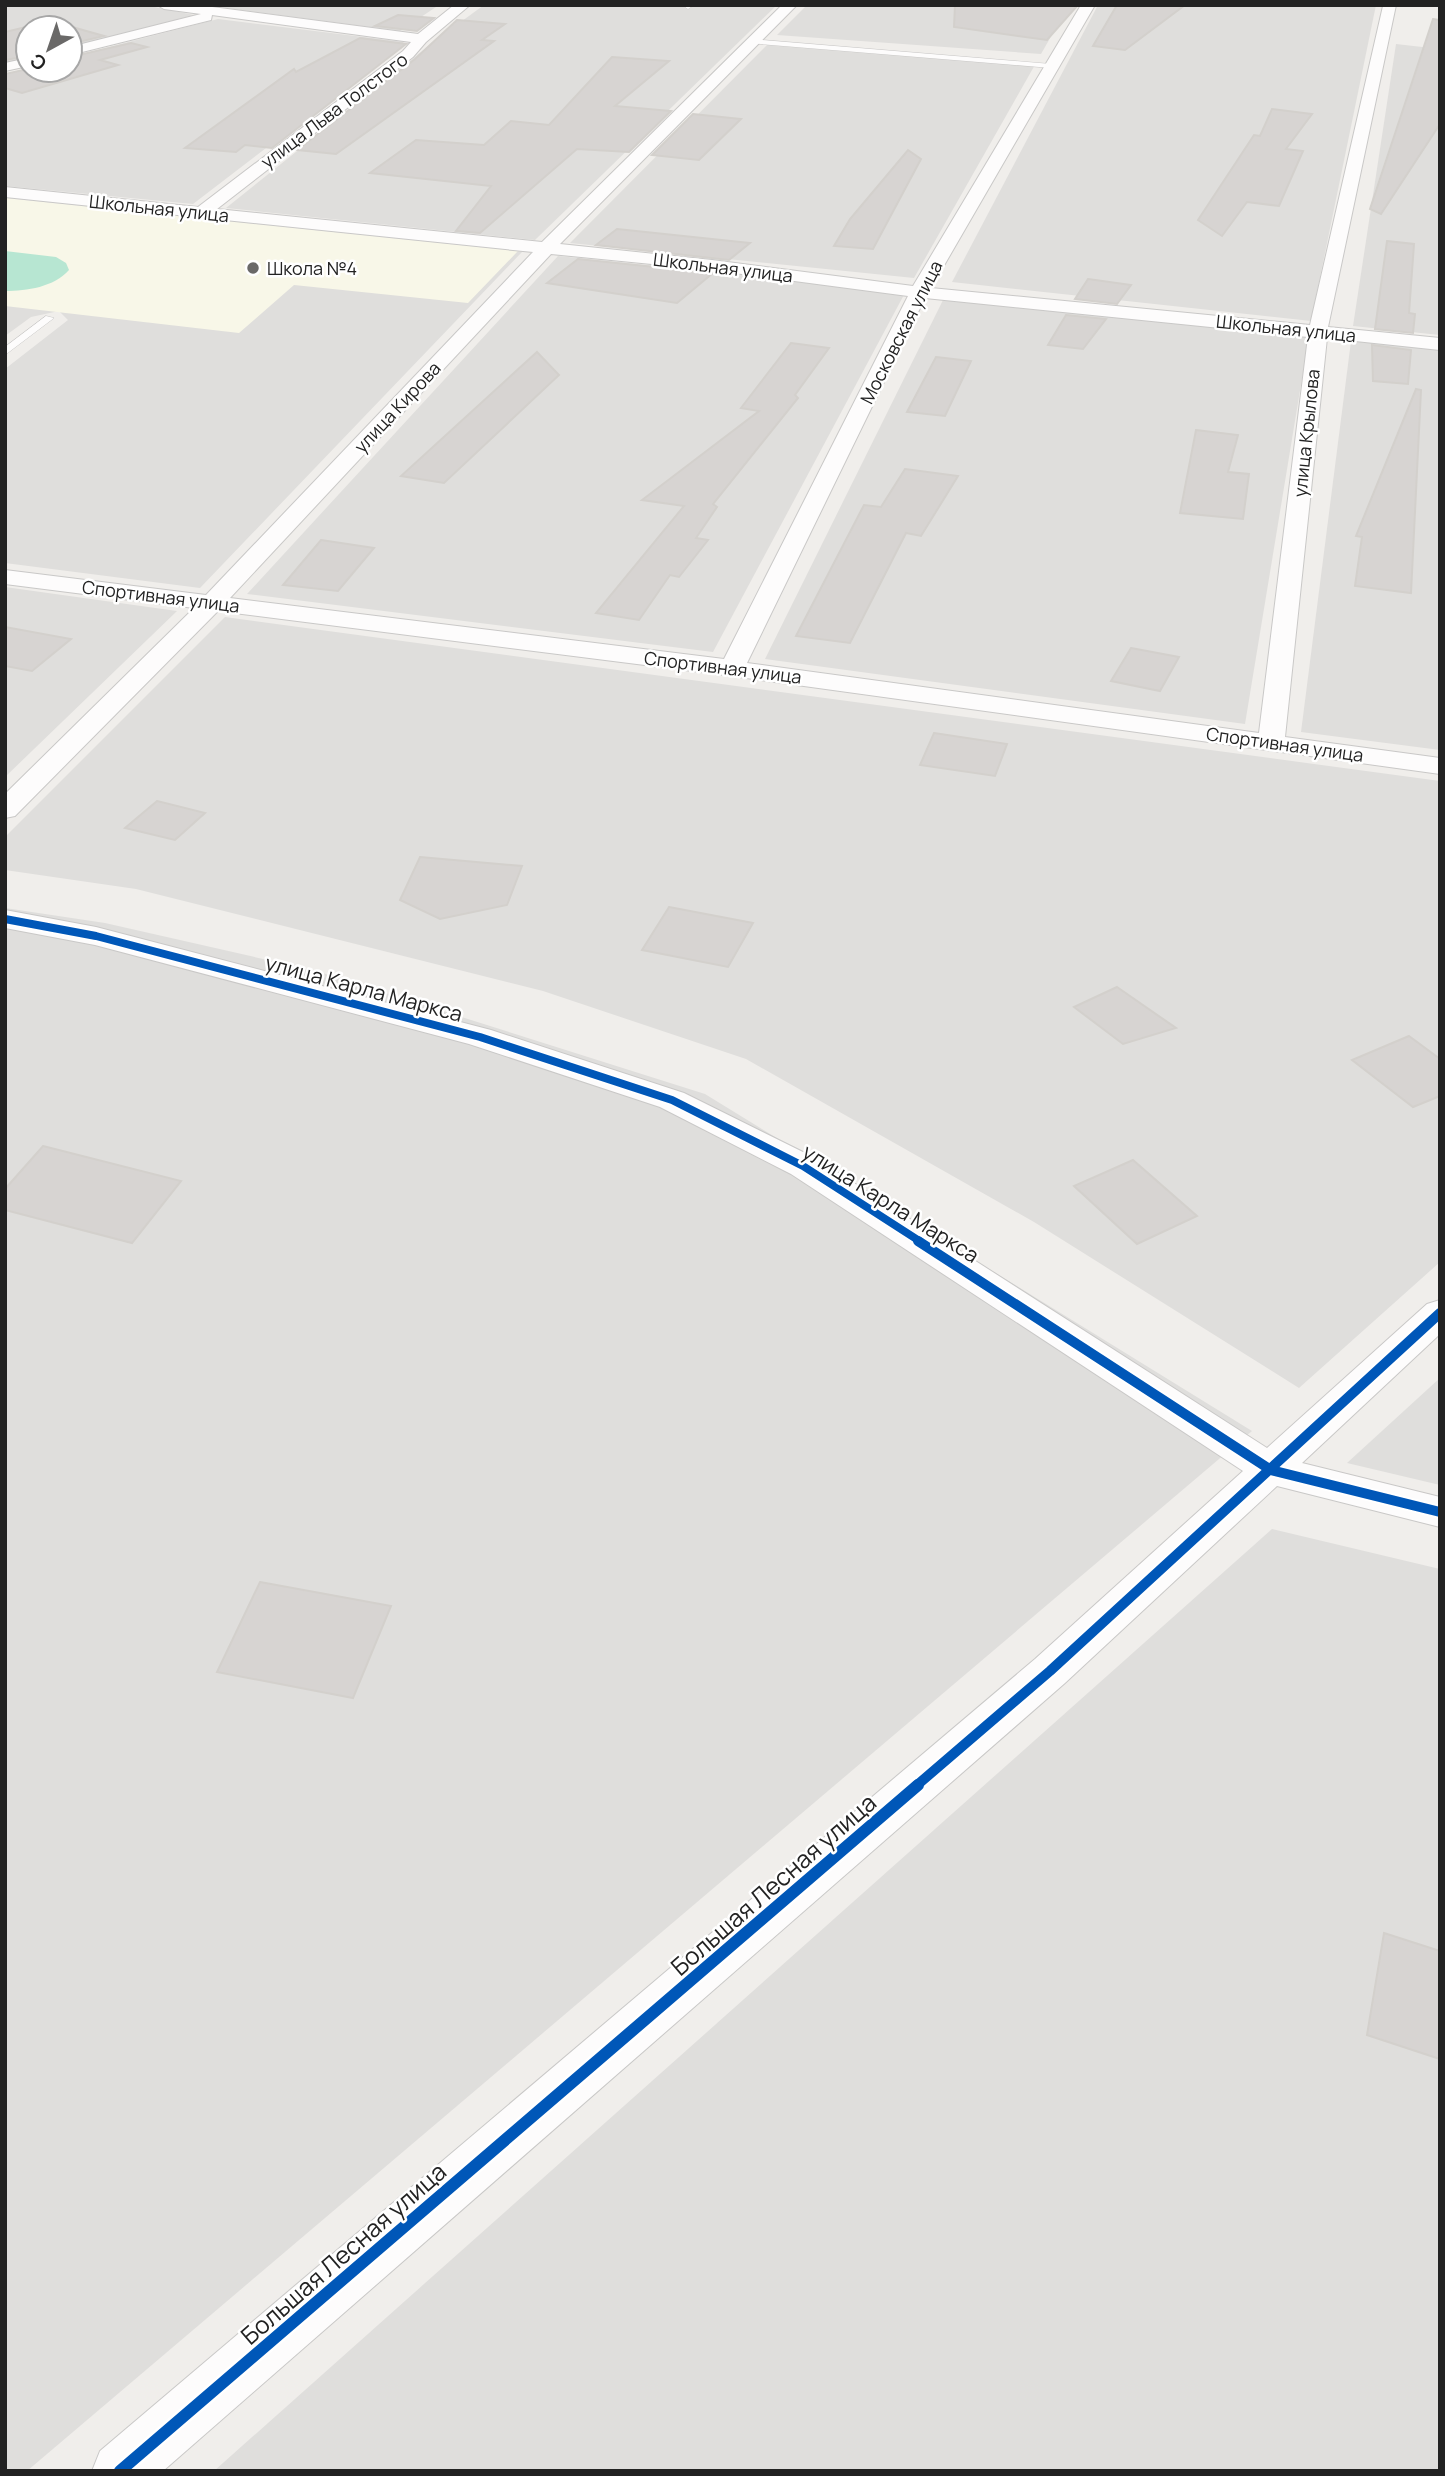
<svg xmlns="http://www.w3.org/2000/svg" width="1445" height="2476" viewBox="0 0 1445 2476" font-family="Manrope,sans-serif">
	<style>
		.residential { fill: #dfdedc }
		.education { fill: #f8f7e8 }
		.pitch { fill: #b7e6d2 }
		.building { fill: #d7d4d2; stroke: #d3d0cc; stroke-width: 2 }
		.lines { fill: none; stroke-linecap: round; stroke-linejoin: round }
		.lane-casing { stroke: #c9c8c7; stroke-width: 1 }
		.street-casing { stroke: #c9c8c7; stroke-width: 2 }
		.lane { fill: #fdfcfc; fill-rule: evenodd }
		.street { fill: #fdfcfc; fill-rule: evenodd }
		.cycleway-far2-casing { stroke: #fff; stroke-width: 11 }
		.cycleway-far1-casing { stroke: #fff; stroke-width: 14 }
		.cycleway-casing { stroke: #fff; stroke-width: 17 }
		.cycleway-far2 { stroke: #0057b8; stroke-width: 8 }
		.cycleway-far1 { stroke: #0057b8; stroke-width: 10 }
		.cycleway { stroke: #0057b8; stroke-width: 12 }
		.poi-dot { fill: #6a6968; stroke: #fff; stroke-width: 2.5 }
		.labels { text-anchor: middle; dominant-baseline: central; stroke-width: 5; stroke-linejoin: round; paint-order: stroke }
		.far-street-label { font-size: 18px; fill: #222; stroke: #fff }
		.far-poi-label { font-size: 18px; fill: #222; stroke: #fff; text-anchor: start }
		.street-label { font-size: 21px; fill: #222; stroke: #fff }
		.near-street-label { font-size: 24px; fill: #222; stroke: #fff }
	</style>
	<rect width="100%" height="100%" fill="#f0eeeb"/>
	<g class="residential">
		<polygon points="5,5 145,5 194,15 70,47 70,28 28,28 28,57 5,63"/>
		<polygon points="203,5 439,5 400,31"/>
		<polygon points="484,5 777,5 535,240 226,208 436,40"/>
		<polygon points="807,5 1069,5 1041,54 777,35"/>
		<polygon points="1098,5 1376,5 1311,321 952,282"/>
		<polygon points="218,19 404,42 193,204 5,186 5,74 28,68 70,70 70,57"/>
		<polygon points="769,43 1036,63 914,278 570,243"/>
		<polygon points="1396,44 1440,49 1440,335 1353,326"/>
		<polygon points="5,199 522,252 200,588 5,563 5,369 68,320 59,311 31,317 5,336"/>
		<polygon points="558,256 906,291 713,652 247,594"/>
		<polygon points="945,296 1309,336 1245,724 765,659"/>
		<polygon points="1351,341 1440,350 1440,750 1301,732"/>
		<polygon points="5,587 177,611 5,777"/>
		<polygon points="225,617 1440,781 1440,1262 1299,1388 1034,1222 746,1059 543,991 136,889 5,870 5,837"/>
		<polygon points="5,908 105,923 316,971 705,1094 1252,1431 27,2471 5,2471"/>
		<polygon points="1440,1378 1440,1485 1347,1463"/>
		<polygon points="1272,1529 1440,1569 1440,2471 214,2471"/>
	</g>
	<polygon class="education" points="5,198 518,251 468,303 294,285 239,333 5,306"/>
	<path class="pitch" d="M5,251L56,257L66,263L69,270C54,287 27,291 5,291Z"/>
	<g class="building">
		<polygon points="955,5 1078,5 1047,40 954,27"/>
		<polygon points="1117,5 1185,5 1125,50 1093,46"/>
		<polygon points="398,15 434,18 417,31 375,26"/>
		<polygon points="1433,19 1440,20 1440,124 1381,214 1370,209"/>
		<polygon points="457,20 505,24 482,40 494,41 336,154 297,150 415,59"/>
		<polygon points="51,21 104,36 70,44 70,28 28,28 28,56 5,60 5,32"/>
		<polygon points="360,38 406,44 272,148 245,145 236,152 185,148 294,69 296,72"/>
		<polygon points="131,43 147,47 100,60 118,65 22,93 5,88 5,74 28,69 70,70 70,57"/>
		<polygon points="612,57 669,61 615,106 671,111 629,152 577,149 480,233 456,231 491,186 370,173 416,140 484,145 511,121 549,125"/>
		<polygon points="1272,109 1312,114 1286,149 1303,151 1279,206 1247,202 1222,236 1198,220 1254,135 1260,136"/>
		<polygon points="693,114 741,119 699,160 652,155"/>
		<polygon points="908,150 921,159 873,249 834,246 850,219"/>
		<polygon points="617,229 750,243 729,260 596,245"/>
		<polygon points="1387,241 1414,244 1409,313 1415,314 1413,333 1375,329"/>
		<polygon points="578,259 712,273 713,273 677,303 547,283"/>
		<polygon points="1088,279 1131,285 1117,304 1075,299"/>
		<polygon points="1066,315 1106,319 1083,349 1048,345"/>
		<polygon points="791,343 829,348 795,395 798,398 713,504 717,507 696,538 708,540 679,577 670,575 639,620 596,613 684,506 642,500 759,411 741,408"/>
		<polygon points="1372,345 1411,350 1408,384 1373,381"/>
		<polygon points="537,352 559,375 444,483 401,476"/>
		<polygon points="936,357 971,361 945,416 907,412"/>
		<polygon points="1416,389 1421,390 1411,593 1355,586 1362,537 1356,536"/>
		<polygon points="1196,430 1238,435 1228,472 1249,474 1243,519 1180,513"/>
		<polygon points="905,469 958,476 921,536 906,533 850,643 796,636 864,505 881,507"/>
		<polygon points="321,540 374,548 338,591 283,585"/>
		<polygon points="5,627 71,639 32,671 5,666"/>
		<polygon points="1131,648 1179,657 1160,691 1111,681"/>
		<polygon points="934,733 1007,744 995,776 920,765"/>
		<polygon points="157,801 205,813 175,840 125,828"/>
		<polygon points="420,857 522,866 507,905 440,919 400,900"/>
		<polygon points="669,907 753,923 728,967 642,950"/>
		<polygon points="1117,987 1176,1028 1123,1044 1074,1007"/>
		<polygon points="1409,1036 1440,1059 1440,1096 1413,1107 1352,1060"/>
		<polygon points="43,1146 181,1181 132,1243 5,1210 5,1189"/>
		<polygon points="1133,1160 1197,1216 1137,1244 1074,1186"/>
		<polygon points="260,1582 391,1606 353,1698 217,1672"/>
		<polygon points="1384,1933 1440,1951 1440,2059 1367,2035"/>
	</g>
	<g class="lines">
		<g class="lane-casing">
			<g id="lane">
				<polygon points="694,5 688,9 685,7 686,5"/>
				<polygon points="751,39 1051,64 1055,66 1051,68 748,43"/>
				<polygon points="46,316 54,318 5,355 5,347"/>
			</g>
		</g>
		<g class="street-casing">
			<g id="street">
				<path d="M157,5H197L418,34L454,5H470L426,42L413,57L217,209L542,242L782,5H797L560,244L712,260L913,286L1081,5H1095L931,288L1310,325L1383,6L1396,5L1328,327L1440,338V350L1327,338L1285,737L1440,758V774L732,676L218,611L15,816L5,818V794L194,608L5,584V570L206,595L533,252L5,197V187L198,207L403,51L411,42L212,15L211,20L70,55V47L201,14L164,9ZM551,254L712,270L908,296L724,659L230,598ZM925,298L1308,337L1259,733L747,663Z"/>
				<polygon points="28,58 28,66 5,71 5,63"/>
				<polygon points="5,910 96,927 491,1030 684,1093 815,1158 1267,1448 1427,1304 1440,1300 1440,1334 1302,1463 1440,1497 1440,1527 1277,1486 1065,1683 163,2471 92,2471 100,2451 1035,1659 1243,1471 791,1174 660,1107 469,1044 95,945 5,928"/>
			</g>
		</g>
		<use href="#lane" class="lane"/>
		<use href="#street" class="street"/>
		<g class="cycleway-far2-casing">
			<polyline id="cycleway-far2" points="5,919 96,936 480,1037 672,1100 803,1166 921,1242"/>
		</g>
		<g class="cycleway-far1-casing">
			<g id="cycleway-far1">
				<polyline points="918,1241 1271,1470 1440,1512"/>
				<polyline points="916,1786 1050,1671 1440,1313"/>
			</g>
		</g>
		<g class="cycleway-casing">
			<polyline id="cycleway" points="120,2471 918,1785"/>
		</g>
		<use href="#cycleway-far2" class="cycleway-far2"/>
		<use href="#cycleway-far1" class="cycleway-far1"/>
		<use href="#cycleway" class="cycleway"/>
	</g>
	<circle class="poi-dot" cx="253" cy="268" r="7"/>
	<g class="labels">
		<g class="far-street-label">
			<text transform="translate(334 110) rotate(-37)">улица Льва Толстого</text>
			<text transform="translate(159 208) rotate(6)">Школьная улица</text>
			<text transform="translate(723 267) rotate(7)">Школьная улица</text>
			<text transform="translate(1286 328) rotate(6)">Школьная улица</text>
			<text transform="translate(901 332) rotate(-63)">Московская улица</text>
			<text transform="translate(397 407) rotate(-47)">улица Кирова</text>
			<text transform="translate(1306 433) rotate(-84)">улица Крылова</text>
			<text transform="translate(161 596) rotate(7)">Спортивная улица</text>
			<text transform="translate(723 667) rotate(7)">Спортивная улица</text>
			<text transform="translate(1285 744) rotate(8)">Спортивная улица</text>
		</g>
		<g class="far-poi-label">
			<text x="267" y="268">Школа №4</text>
		</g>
		<g class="street-label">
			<text transform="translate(364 988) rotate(15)">улица Карла Маркса</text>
			<text transform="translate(891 1203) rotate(32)">улица Карла Маркса</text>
		</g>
		<g class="near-street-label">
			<text transform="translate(773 1884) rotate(-41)">Большая Лесная улица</text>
			<text transform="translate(343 2253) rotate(-41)">Большая Лесная улица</text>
		</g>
	</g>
	<rect width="1445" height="2476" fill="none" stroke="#222222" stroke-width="14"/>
	<g transform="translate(49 49) rotate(220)"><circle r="33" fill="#ffffff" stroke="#a7a7a7" stroke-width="2"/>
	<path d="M0-5L12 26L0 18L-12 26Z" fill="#6a6968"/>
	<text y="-10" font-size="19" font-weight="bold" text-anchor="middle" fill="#222222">С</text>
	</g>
</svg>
